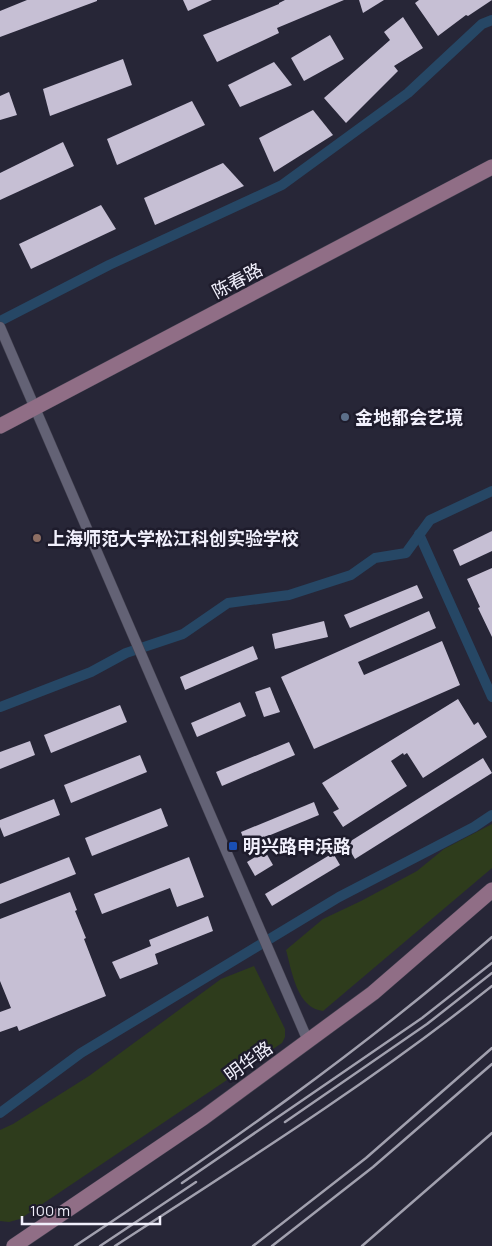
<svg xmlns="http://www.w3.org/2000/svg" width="492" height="1246" viewBox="0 0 492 1246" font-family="Manrope,'Noto Sans SC',sans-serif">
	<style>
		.green { fill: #2e3c1c }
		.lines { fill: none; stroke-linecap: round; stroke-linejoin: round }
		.canal { stroke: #264765; stroke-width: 10 }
		.building { fill: #c6bfd4 }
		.street-casing { stroke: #42404f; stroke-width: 11 }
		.secondary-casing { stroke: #42404f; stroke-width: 16 }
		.street { stroke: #636275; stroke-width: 10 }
		.secondary { stroke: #906e86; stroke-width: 15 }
		.rail { stroke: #a1a0ae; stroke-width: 2.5 }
		.service-dot { fill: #5c6f8a; stroke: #1e1c2c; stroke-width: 2 }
		.education-dot { fill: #8d6e63; stroke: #1e1c2c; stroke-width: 2 }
		.transit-dot { fill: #1a4fb4; stroke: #1e1c2c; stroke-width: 2 }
		.labels { text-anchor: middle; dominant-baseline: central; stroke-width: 5; stroke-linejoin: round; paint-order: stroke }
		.street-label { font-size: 18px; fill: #f1f0fc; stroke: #1e1c2c }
		.poi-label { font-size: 18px; font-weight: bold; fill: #f1f0fc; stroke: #1e1c2c; text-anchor: start }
	</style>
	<rect width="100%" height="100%" fill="#272637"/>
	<g class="green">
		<path d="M492,824V868L323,1011C297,1008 292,972 286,950L323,919L361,901L417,871L444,849Z"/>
		<polygon points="254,966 285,1029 285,1037 282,1043 20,1219 9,1222 0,1221 0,1130 13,1124 89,1076 221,979"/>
	</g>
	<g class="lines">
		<g class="canal">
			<polyline points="0,321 109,265 282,185 408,93 482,24 492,20"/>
			<polyline points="419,534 492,697"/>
			<polyline points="0,707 91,672 126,653 183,634 228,603 289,595 351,575 375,558 406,553 430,520 492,491"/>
			<polyline points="0,1113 81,1053 339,897 474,827 492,815"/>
		</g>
	</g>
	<g class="building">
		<polygon points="27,0 97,0 97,1 0,37 0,11"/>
		<polygon points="183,0 212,0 188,11"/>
		<polygon points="285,0 344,0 277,28 279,33 217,62 203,35 279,4 279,3"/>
		<polygon points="359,0 384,0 363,13"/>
		<polygon points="419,0 492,0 468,16 466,15 438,36 415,3"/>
		<polygon points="403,17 423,48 394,66 398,71 346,123 324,98 390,40 384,32"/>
		<polygon points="330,35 344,59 304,81 291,58"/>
		<polygon points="123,59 132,85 50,116 43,89"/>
		<polygon points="274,62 292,85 240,107 228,85"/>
		<polygon points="9,92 17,115 0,120 0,96"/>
		<polygon points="192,101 205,125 117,165 107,139"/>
		<polygon points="313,110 333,135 274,172 259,138"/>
		<polygon points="63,142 74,166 0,200 0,173"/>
		<polygon points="223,163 244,186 155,225 144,198"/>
		<polygon points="101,205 116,229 31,269 19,244"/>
		<polygon points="492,531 492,551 460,566 453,550"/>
		<polygon points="492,568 492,637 478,608 480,607 467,579"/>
		<polygon points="417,585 423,598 350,628 344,615"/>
		<polygon points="429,611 436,628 358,662 364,675 442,641 460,685 314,749 281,677"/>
		<polygon points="324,621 328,637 275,649 272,634"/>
		<polygon points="253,646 258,659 185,690 180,677"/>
		<polygon points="270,687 280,712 264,717 255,692"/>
		<polygon points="458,699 474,725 478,722 487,737 423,778 407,753 404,755 403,753 391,761 407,786 343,827 333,812 339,809 322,783"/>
		<polygon points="240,702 246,716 197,737 191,723"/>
		<polygon points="120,705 127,722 51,753 44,735"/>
		<polygon points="30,741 35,755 0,769 0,752"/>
		<polygon points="289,742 295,755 222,786 216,772"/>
		<polygon points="140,755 147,772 71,803 64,785"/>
		<polygon points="483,758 492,773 355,859 346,844"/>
		<polygon points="54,799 60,815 4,837 0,827 0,820"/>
		<polygon points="314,802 319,815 246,845 241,832"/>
		<polygon points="161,808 168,826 92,856 85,838"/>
		<polygon points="265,851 273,865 255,876 247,862"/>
		<polygon points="333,853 340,865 272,906 265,894"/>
		<polygon points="69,857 76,874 0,904 0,884"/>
		<polygon points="189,857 204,897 177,907 170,888 102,914 94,894"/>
		<polygon points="70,892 77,910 75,911 86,938 84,939 106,996 19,1031 17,1026 0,1032 0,1012 11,1008 0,981 0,919"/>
		<polygon points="208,916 213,931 155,954 158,964 120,979 112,962 151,946 149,940"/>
	</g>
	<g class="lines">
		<g class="street-casing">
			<polyline id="street" points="0,327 308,1041"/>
		</g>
		<g class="secondary-casing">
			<g id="secondary">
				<polyline points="0,426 492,167"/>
				<polyline points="14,1246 203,1118 373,993 492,890"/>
			</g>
		</g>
		<use href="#street" class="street"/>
		<use href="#secondary" class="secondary"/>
		<g class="rail">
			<polyline points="285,1122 427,1024 492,973"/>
			<polyline points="182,1183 422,1018 492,963"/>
			<path d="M75,1246C219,1151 361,1051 492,937"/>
			<polyline points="100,1246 196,1182"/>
			<path d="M115,1246C243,1163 373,1081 492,986"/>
			<polyline points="253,1246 366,1158 492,1048"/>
			<polyline points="272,1246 373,1167 492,1064"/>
			<polyline points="362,1246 492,1133"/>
		</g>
	</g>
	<circle class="service-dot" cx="345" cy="417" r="5"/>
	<circle class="education-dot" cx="37" cy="538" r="5"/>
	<rect class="transit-dot" x="228" y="841" width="10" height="10" rx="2.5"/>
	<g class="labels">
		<g class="street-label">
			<text transform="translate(237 280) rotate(-28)">陈春路</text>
			<text transform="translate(248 1061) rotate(-36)">明华路</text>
		</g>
		<g class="poi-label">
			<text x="355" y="417">金地都会艺境</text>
			<text x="47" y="538">上海师范大学松江科创实验学校</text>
			<text x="243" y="846">明兴路申浜路</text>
		</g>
	</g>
	<path d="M22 1216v8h138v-8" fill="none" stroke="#f1f0fc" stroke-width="2.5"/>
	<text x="30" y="1216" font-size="15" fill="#f1f0fc" stroke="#1e1c2c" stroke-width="4" paint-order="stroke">100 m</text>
</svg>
